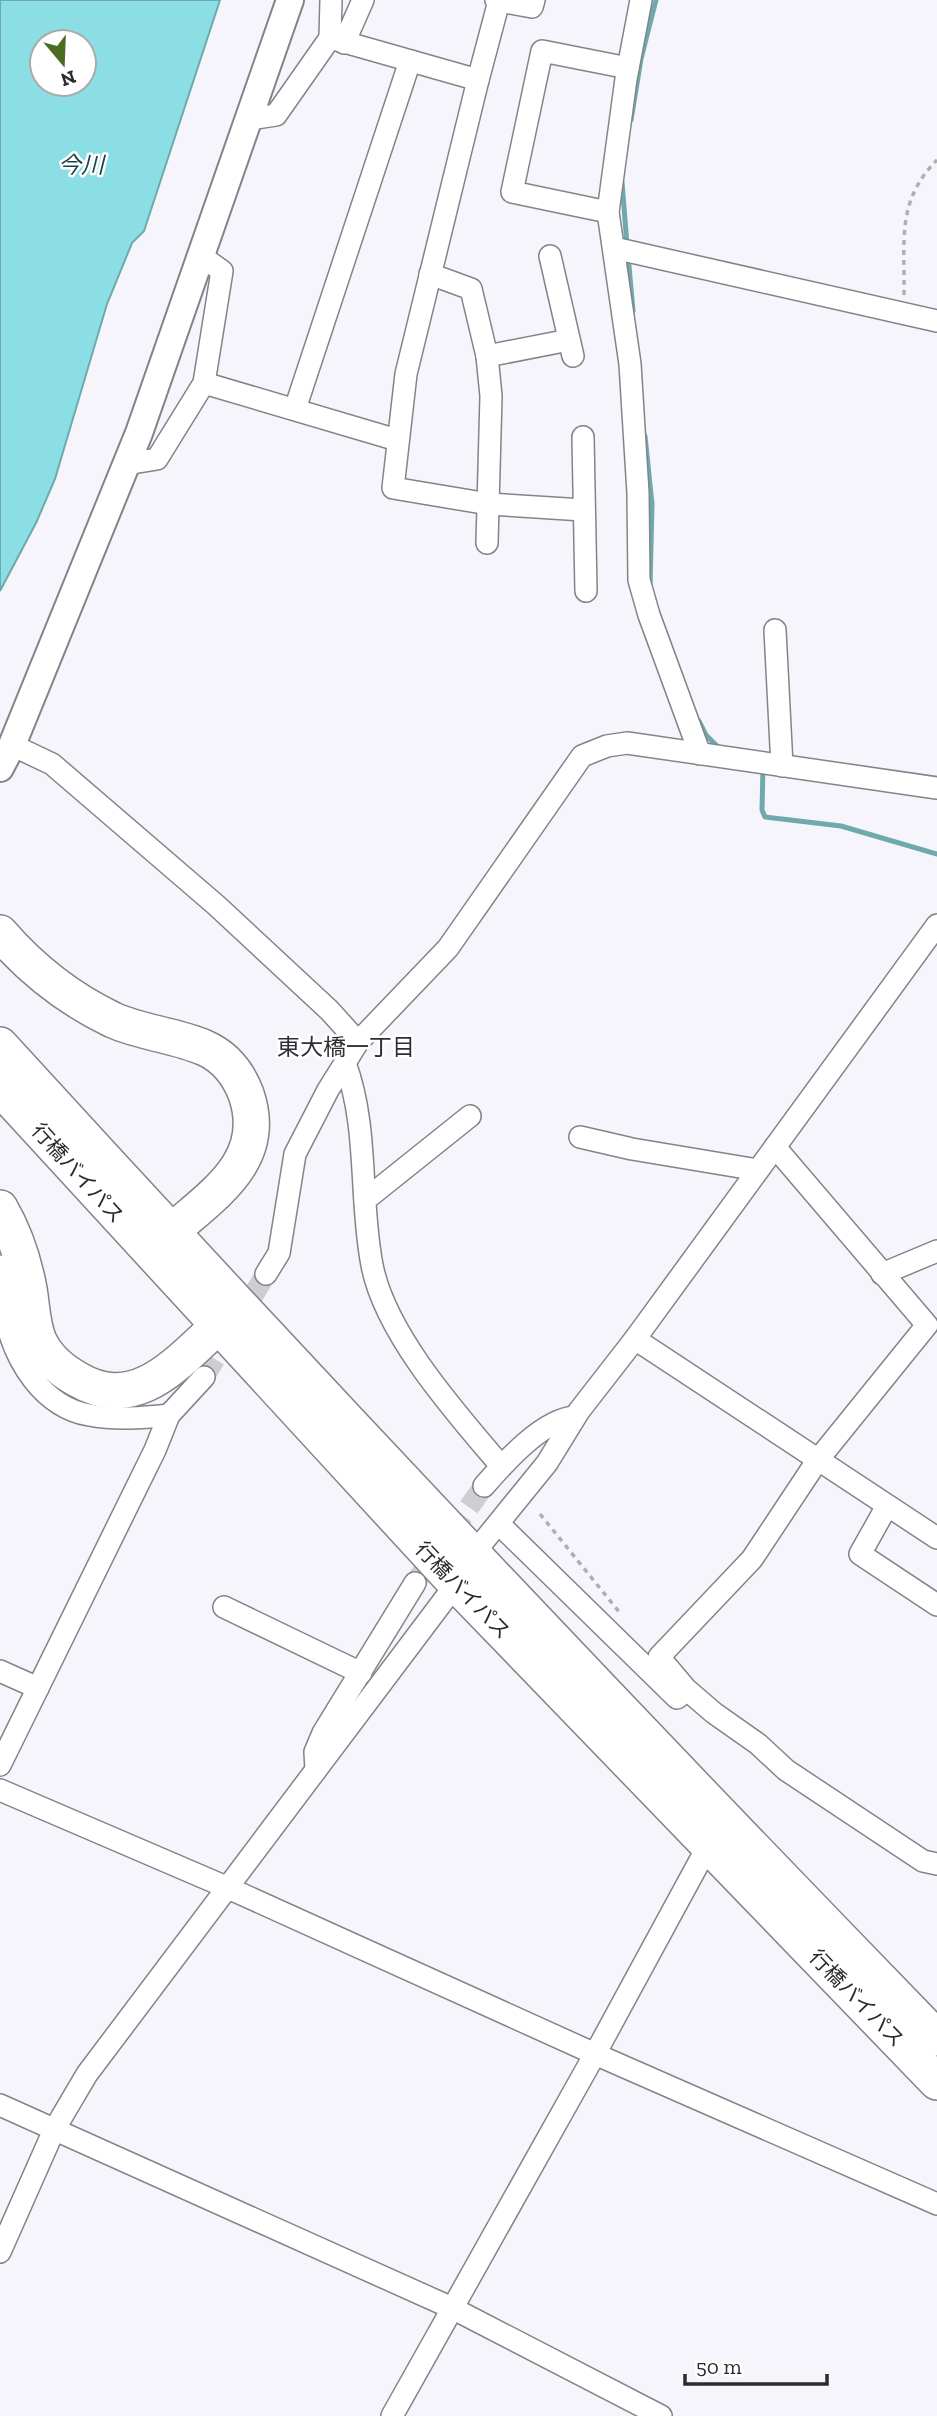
<svg xmlns="http://www.w3.org/2000/svg" width="937" height="2416" viewBox="0 0 937 2416" font-family="'Zilla Slab','Noto Sans JP',serif">
	<style>
		.water { fill: #8bdfe4; stroke: #6ea9ad; stroke-width: 2; fill-rule: evenodd }
		.lines { fill: none; stroke-linecap: round; stroke-linejoin: round }
		.stream { stroke: #6ea9ad; stroke-width: 5 }
		.minor-tunnel { stroke: #cdcdd2; stroke-width: 21; stroke-dasharray: 21 10; stroke-linecap: butt }
		.minor-casing { stroke: #838389; stroke-width: 24 }
		.tertiary-casing { stroke: #838389; stroke-width: 30 }
		.trunk-casing { stroke: #838389; stroke-width: 38 }
		.path { stroke: #aeaeb3; stroke-width: 3.5; stroke-dasharray: 5 5; stroke-linecap: butt }
		.minor { stroke: #fff; stroke-width: 21 }
		.tertiary { stroke: #fff; stroke-width: 26 }
		.trunk { stroke: #fff; stroke-width: 35 }
		.labels { text-anchor: middle; dominant-baseline: central; stroke-width: 5; stroke-linejoin: round; paint-order: stroke }
		.street-label { font-size: 21px; fill: #2b2b2e; stroke: #fff }
		.water-label { font-size: 23px; font-style: italic; fill: #1b4346; stroke: #fff }
		.neighbourhood-label { font-size: 23px; fill: #2e2e33; stroke: #fff }
	</style>
	<rect width="100%" height="100%" fill="#f5f5fb"/>
	<path class="water" d="M0,0H220L144,231L132,243L107,304L55,479L36,523L0,591ZM42,42H84V84H42Z"/>
	<g class="lines">
		<g class="stream">
			<polyline points="631,120 641,59 656,0"/>
			<polyline points="622,182 627,245"/>
			<polyline points="628,255 633,311"/>
			<polyline points="645,436 652,504 650,587"/>
			<polyline points="699,721 706,735 720,749"/>
			<polyline points="763,767 762,810 765,817 841,826 937,854"/>
		</g>
		<g class="minor-tunnel">
			<polyline points="204,1377 266,1274"/>
			<polyline points="415,1583 484,1486"/>
		</g>
		<g class="minor-casing">
			<g id="minor">
				<polyline points="331,0 330,38 478,80 406,374 393,488 489,504 583,510"/>
				<polyline points="641,0 626,79 608,212 630,364 638,493 639,580 649,615 700,754"/>
				<polyline points="499,1 532,7 534,0"/>
				<polyline points="344,43 363,0"/>
				<polyline points="478,80 499,1 496,0"/>
				<polyline points="250,119 276,115 330,38"/>
				<polyline points="608,212 512,192 542,51 628,68"/>
				<polyline points="614,248 937,321"/>
				<polyline points="550,256 573,356"/>
				<polyline points="430,274 471,289 487,356 491,396 487,543"/>
				<polyline points="487,356 569,340"/>
				<polyline points="204,383 397,440"/>
				<polyline points="295,409 410,61"/>
				<polyline points="583,437 586,591"/>
				<polyline points="126,464 157,459 204,383 222,271 201,256"/>
				<polyline points="775,630 782,766"/>
				<polyline points="12,745 52,764 216,905 329,1010 358,1042"/>
				<path d="M345,1063C369,1128 359,1198 372,1265C385,1334 456,1413 501,1466"/>
				<polyline points="580,1137 632,1149 758,1170"/>
				<polyline points="775,1147 927,1325 817,1461 752,1559 659,1657 686,1689 714,1713 758,1744 786,1770 923,1861 937,1864"/>
				<polyline points="365,1200 470,1116"/>
				<path d="M0,1266C2,1284 2,1302 6,1319C15,1361 43,1407 89,1415C116,1420 142,1418 169,1415"/>
				<polyline points="266,1274 279,1253 295,1154 328,1090 358,1042 448,948 582,756 607,746 627,743 937,788"/>
				<polyline points="882,1274 937,1251"/>
				<polyline points="635,1339 937,1538"/>
				<path d="M484,1486C505,1462 543,1419 575,1417"/>
				<polyline points="887,1506 860,1554 937,1605"/>
				<polyline points="499,1524 677,1698 685,1691"/>
				<polyline points="224,1607 361,1673"/>
				<polyline points="0,1671 38,1688"/>
				<polyline points="0,1765 155,1450 169,1415 204,1377"/>
				<polyline points="316,1770 315,1752 323,1733 415,1583"/>
				<polyline points="0,1790 226,1887 595,2054 937,2204"/>
				<polyline points="0,2105 452,2308 661,2416"/>
				<polyline points="0,2252 54,2130 87,2074 456,1584 474,1553 547,1463 579,1411 635,1339 937,925"/>
				<polyline points="392,2416 595,2054 709,1844"/>
			</g>
		</g>
		<g class="tertiary-casing">
			<polyline id="tertiary" points="0,768 12,745 139,433 290,0"/>
		</g>
		<g class="trunk-casing">
			<g id="trunk">
				<path d="M0,933C32,970 69,999 113,1020C142,1033 175,1035 205,1048C225,1057 238,1073 246,1094C269,1160 214,1194 171,1232"/>
				<path d="M0,1045C307,1381 620,1712 937,2038"/>
				<polyline points="0,1088 456,1584 937,2082"/>
				<path d="M0,1208C14,1232 24,1262 29,1289C32,1306 32,1325 39,1341C47,1358 61,1370 77,1379C136,1414 177,1363 218,1326"/>
			</g>
		</g>
		<g class="path">
			<path d="M904,295C905,241 896,201 937,160"/>
			<polyline points="540,1514 620,1613"/>
		</g>
		<use href="#minor" class="minor"/>
		<use href="#tertiary" class="tertiary"/>
		<use href="#trunk" class="trunk"/>
	</g>
	<g class="labels">
		<g class="street-label">
			<text transform="translate(78 1173) rotate(48)">行橋バイパス</text>
			<text transform="translate(463 1590) rotate(46)">行橋バイパス</text>
			<text transform="translate(857 1998) rotate(46)">行橋バイパス</text>
		</g>
		<g class="water-label">
			<text x="81" y="165">今川</text>
		</g>
		<g class="neighbourhood-label">
			<text x="346" y="1047">東大橋一丁目</text>
		</g>
	</g>
	<g transform="translate(63 63) rotate(161)"><circle r="33" fill="#ffffff" stroke="#aaaaab" stroke-width="2"/>
	<path d="M0-5L12 26L0 18L-12 26Z" fill="#4b6b22"/>
	<text y="-10" font-size="19" font-weight="bold" text-anchor="middle" fill="#2b2b2e">N</text>
	</g>
	<path d="M685 2374v10h142v-10" fill="none" stroke="#2b2b2e" stroke-width="3.5"/>
	<text x="696" y="2374" font-size="21" fill="#2b2b2e" stroke="#ffffff" stroke-width="5" paint-order="stroke">50 m</text>
</svg>
